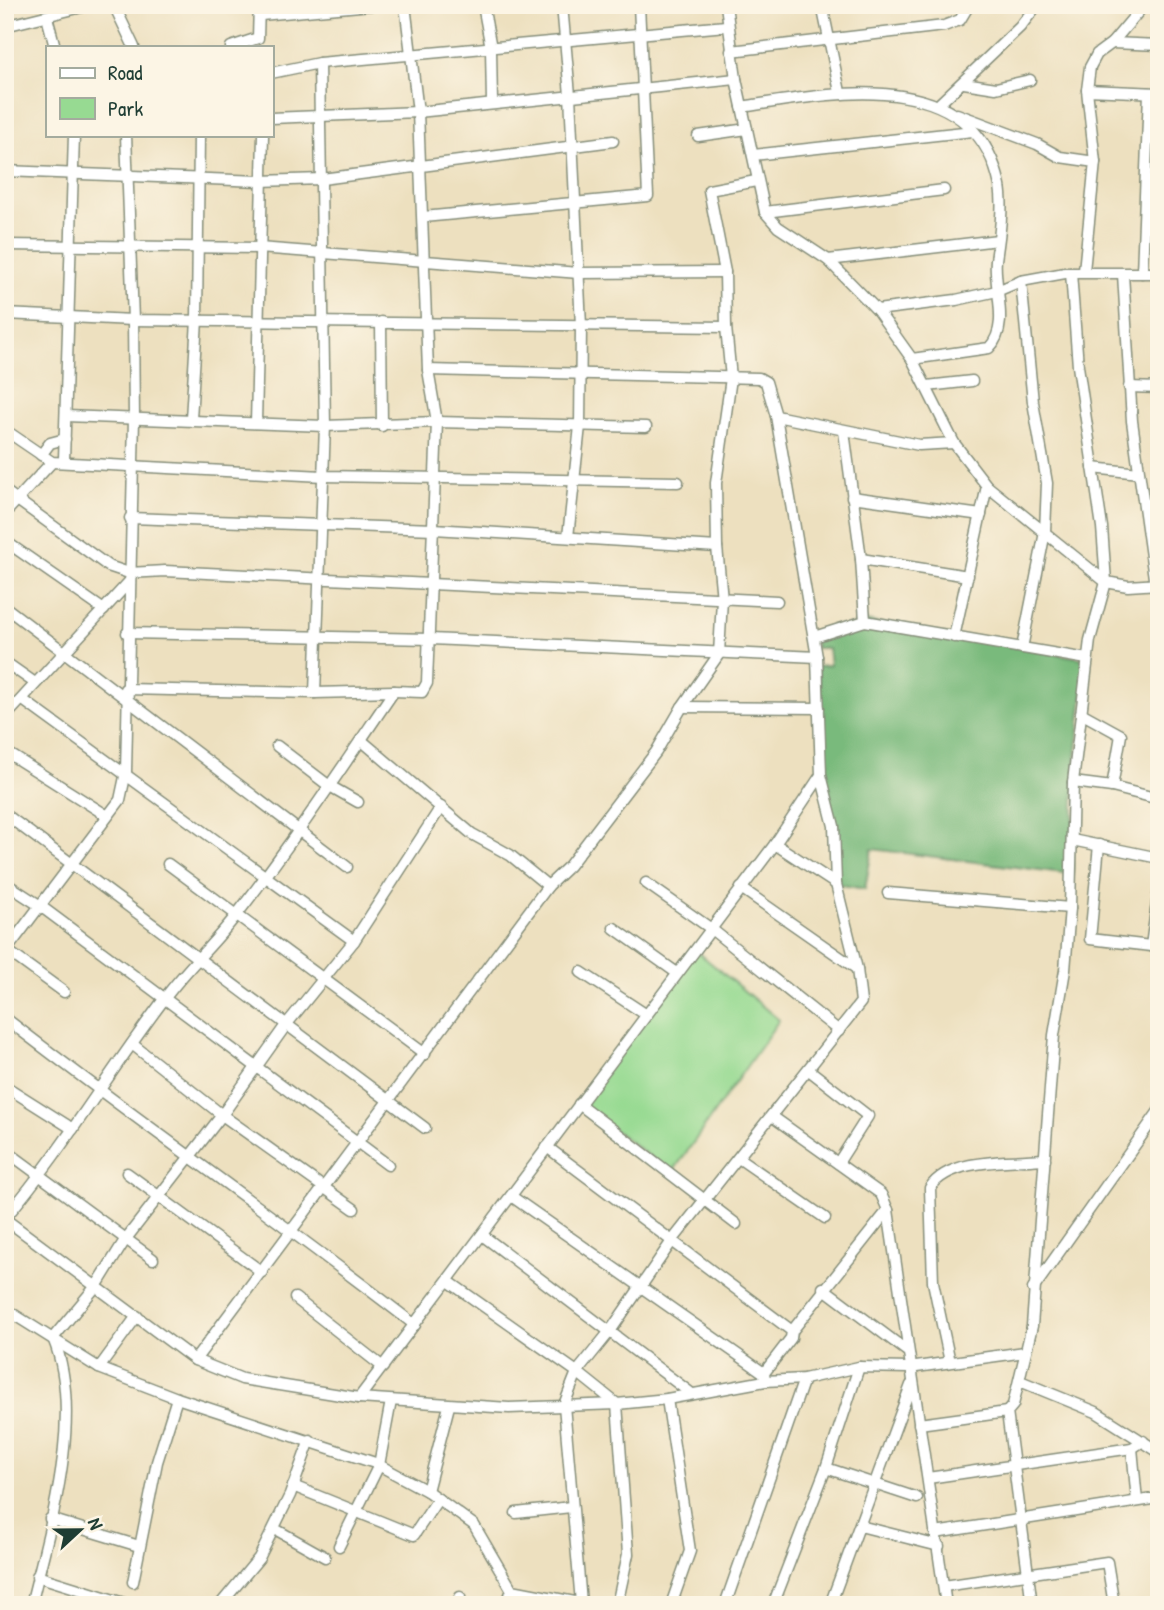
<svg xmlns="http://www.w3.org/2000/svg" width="1164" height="1610" viewBox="0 0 1164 1610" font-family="'Patrick Hand',sans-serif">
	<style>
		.green { fill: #97da92; stroke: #5b8c63; stroke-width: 2 }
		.forest { fill: #79ba7c; stroke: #4c7c58; stroke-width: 2 }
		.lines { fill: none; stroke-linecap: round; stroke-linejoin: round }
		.minor-casing { stroke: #868e7a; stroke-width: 13 }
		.minor { stroke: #fff; stroke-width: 10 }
	</style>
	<rect width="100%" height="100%" fill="#fcf5e5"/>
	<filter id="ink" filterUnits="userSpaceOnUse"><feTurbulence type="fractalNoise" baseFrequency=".0143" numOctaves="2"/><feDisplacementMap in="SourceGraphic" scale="14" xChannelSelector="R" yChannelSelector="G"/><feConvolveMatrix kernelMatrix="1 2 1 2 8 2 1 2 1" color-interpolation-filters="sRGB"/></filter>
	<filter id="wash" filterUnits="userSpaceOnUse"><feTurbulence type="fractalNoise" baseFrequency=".00686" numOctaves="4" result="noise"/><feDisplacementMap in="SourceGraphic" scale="28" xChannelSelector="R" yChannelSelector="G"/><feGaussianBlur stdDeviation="1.57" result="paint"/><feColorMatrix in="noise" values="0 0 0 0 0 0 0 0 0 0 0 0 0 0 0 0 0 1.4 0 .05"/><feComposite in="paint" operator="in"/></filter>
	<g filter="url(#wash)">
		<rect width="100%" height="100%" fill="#ede0bf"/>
		<polygon class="green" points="694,949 779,1020 672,1173 579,1104"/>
		<polygon class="forest" points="865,621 1087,659 1075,768 1072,874 872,849 865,889 836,884 837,858 821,775 818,666 830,665 828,648 816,648 814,637"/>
	</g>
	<g filter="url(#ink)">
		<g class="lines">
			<g class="minor-casing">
				<g id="minor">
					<polyline points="114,5 134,47"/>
					<polyline points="483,5 491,48 492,103"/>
					<polyline points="562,5 570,95 581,326 580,426 568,537"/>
					<polyline points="726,5 736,79 765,212 778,227 828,260 877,310 912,359 954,443 987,486 1106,582 1128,586 1159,584"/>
					<polyline points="822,5 840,92"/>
					<polyline points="261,15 371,5"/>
					<polyline points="47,17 55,47"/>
					<polyline points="5,26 90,5"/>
					<polyline points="1112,43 1159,45"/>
					<polyline points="231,47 258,38 259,5"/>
					<polyline points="731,51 944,26 960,20 969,5"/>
					<polyline points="271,73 319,63 726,26"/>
					<polyline points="964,83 996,88 1030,80"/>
					<polyline points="1087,90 1159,93"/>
					<polyline points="938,105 1020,27 1037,5"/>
					<path d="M742,107C831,93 975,63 1000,186C1004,207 999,239 996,260C993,287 1011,326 989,348L912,359"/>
					<polyline points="957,114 1037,144 1060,157 1095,162"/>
					<polyline points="271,118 418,112 736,79"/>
					<polyline points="698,136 747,129"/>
					<polyline points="753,155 973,131"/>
					<polyline points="5,171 260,181 322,179 613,141"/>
					<polyline points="765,212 944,190"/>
					<polyline points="423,217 648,196 639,5"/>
					<polyline points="5,245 259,248 579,273 725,272"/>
					<polyline points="828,260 998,240"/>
					<polyline points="1084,271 1095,162 1087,90 1090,67 1097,54 1112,43 1144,5"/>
					<polyline points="1142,273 1149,93"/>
					<polyline points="1123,274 1132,421 1155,585"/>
					<polyline points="1021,281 1033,402 1047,483 1045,532 1022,648"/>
					<polyline points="877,310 956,300 997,291 1021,281 1065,273 1159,273"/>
					<polyline points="5,314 133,320 726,327"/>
					<polyline points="381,322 382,426"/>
					<polyline points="927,386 972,381"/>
					<polyline points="1129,387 1159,388"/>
					<polyline points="66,416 325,426 437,422 646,427"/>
					<polyline points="776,416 919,445 954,443"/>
					<polyline points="191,419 197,320 199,135"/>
					<polyline points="256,423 263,135"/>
					<polyline points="5,430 52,462 323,476 678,482"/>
					<polyline points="41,455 50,443 65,439"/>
					<polyline points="64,460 74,135"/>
					<polyline points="1093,468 1139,473"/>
					<polyline points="5,491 108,566 129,573 165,571 777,601"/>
					<polyline points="852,497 981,515"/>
					<polyline points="5,513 52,462"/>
					<polyline points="130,518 434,529 717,547"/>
					<polyline points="5,541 104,610"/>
					<polyline points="861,559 968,576"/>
					<polyline points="5,607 347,867"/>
					<polyline points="865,621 1087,659"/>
					<polyline points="127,633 431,639 817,657"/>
					<polyline points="814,637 865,621 861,559 844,431"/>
					<polyline points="954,637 987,486"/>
					<polyline points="5,662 35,683"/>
					<polyline points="394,691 422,692 427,683 437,422 428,370 418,112 405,5"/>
					<polyline points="315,693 325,426 319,63"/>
					<polyline points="23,700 354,941"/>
					<polyline points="682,707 819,708"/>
					<polyline points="1081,713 1121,735 1112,787"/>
					<polyline points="5,717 129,582"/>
					<polyline points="361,740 472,834 510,855 548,886"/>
					<polyline points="277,746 328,785 358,802"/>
					<polyline points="11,755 106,815"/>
					<polyline points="1073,782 1112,787 1159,799"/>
					<polyline points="5,814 425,1128"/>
					<polyline points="1072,840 1159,858"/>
					<polyline points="775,844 836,884"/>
					<polyline points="1099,845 1090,939 1151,946"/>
					<polyline points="168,864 425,1054"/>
					<polyline points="5,883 39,905 388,1165"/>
					<polyline points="646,883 710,928 839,1031"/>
					<polyline points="741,888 857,969"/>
					<polyline points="1159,889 1151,946 1159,948"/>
					<polyline points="888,893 1070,908"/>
					<polyline points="614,928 677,973"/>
					<polyline points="5,949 64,992"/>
					<polyline points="5,952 120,800 126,772 134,418 133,320 126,135"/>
					<polyline points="581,972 645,1014"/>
					<path d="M5,1018C140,1123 280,1220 415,1325"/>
					<polyline points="132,1044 222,1115 354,1209"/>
					<polyline points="809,1070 868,1116 838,1163"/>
					<polyline points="5,1086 73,1129"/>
					<polyline points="579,1104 736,1224"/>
					<polyline points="773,1117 881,1194 888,1210 946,1605"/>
					<polyline points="547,1147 792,1331 791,1338 764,1373 765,1381"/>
					<polyline points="5,1150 153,1259"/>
					<polyline points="740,1159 825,1218"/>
					<polyline points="127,1173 262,1272"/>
					<polyline points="511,1196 764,1373"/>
					<path d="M5,1218C64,1149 110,1070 165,998C187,968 215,943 238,913C293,842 343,766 394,691L315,693L125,689"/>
					<polyline points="5,1219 195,1360 242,1379 359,1398 509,1408 617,1404 667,1399 765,1381 804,1379 859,1367 909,1368 1025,1352"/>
					<polyline points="482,1235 692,1394"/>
					<polyline points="448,1281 577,1372 617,1404 628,1554 617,1605"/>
					<polyline points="823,1288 907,1351"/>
					<polyline points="1033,1289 1159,1111"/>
					<polyline points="295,1298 383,1367"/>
					<polyline points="5,1309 99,1368 177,1398 375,1463 427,1491 474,1525 512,1590 506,1605"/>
					<polyline points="792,1331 888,1210"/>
					<polyline points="53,1338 97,1285 125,1240 222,1115 286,1025 354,941 441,807"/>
					<polyline points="195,1360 548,886 569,866 656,752 682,707 719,654 722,599 717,547 716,483 731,378 726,327 725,272 709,190 756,181"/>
					<path d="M950,1362L933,1282L930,1188C950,1157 1011,1162 1045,1159"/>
					<polyline points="99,1368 137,1316"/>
					<polyline points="1020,1381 1096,1412 1159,1452"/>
					<polyline points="359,1398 775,844 821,775 817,657 776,416 766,382 759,378 428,370"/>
					<polyline points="667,1399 690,1551 671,1605"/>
					<polyline points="919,1424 1007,1412"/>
					<polyline points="1132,1448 1137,1501"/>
					<polyline points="826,1468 917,1498"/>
					<polyline points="928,1478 1132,1448 1143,1441"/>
					<polyline points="293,1486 414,1535 438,1499"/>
					<polyline points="427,1491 449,1406"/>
					<polyline points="516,1513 571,1507"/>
					<polyline points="50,1519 139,1546"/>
					<polyline points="860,1526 939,1546"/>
					<polyline points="275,1529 325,1557"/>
					<polyline points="935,1533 1159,1498"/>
					<polyline points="339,1546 379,1465 391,1401"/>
					<polyline points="37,1576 130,1605"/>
					<polyline points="133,1582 157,1462 177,1398"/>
					<polyline points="944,1586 1107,1562 1114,1605"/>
					<polyline points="512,1590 585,1604"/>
					<polyline points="5,1601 11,1605"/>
					<polyline points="581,1603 564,1405 577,1372 611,1330 672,1241 861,1002 857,969 836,884 834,826 821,775"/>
					<path d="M31,1605C50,1526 85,1415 53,1338"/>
					<polyline points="220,1605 259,1558 290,1495 310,1440"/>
					<polyline points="457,1605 460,1597"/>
					<polyline points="725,1605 804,1379"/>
					<polyline points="773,1605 826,1468 859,1367"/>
					<polyline points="830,1605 911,1385"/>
					<polyline points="1032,1605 1007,1412 1013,1405 1032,1326 1054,1035 1065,970 1070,908 1073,782 1090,640 1106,582 1102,527 1078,366 1071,273"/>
				</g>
			</g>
			<use href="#minor" class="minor"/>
		</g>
	</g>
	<rect width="1164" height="1610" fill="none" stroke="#fcf5e5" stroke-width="28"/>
	<rect x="46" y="46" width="228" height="91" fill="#fcf5e5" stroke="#a4ab9e" stroke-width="2"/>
	<rect x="60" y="68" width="35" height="10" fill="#ffffff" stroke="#a4ab9e" stroke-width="2"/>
	<text x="108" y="80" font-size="21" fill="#1f3d34">Road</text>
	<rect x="60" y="98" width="35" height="21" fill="#97da92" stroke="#a4ab9e" stroke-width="2"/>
	<text x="108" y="116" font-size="21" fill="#1f3d34">Park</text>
	<g transform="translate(80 1530) rotate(68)" stroke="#fcf5e5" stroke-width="5" paint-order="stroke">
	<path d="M0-5L12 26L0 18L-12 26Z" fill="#1f3d34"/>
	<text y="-10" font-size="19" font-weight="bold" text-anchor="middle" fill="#1f3d34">N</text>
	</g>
</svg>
